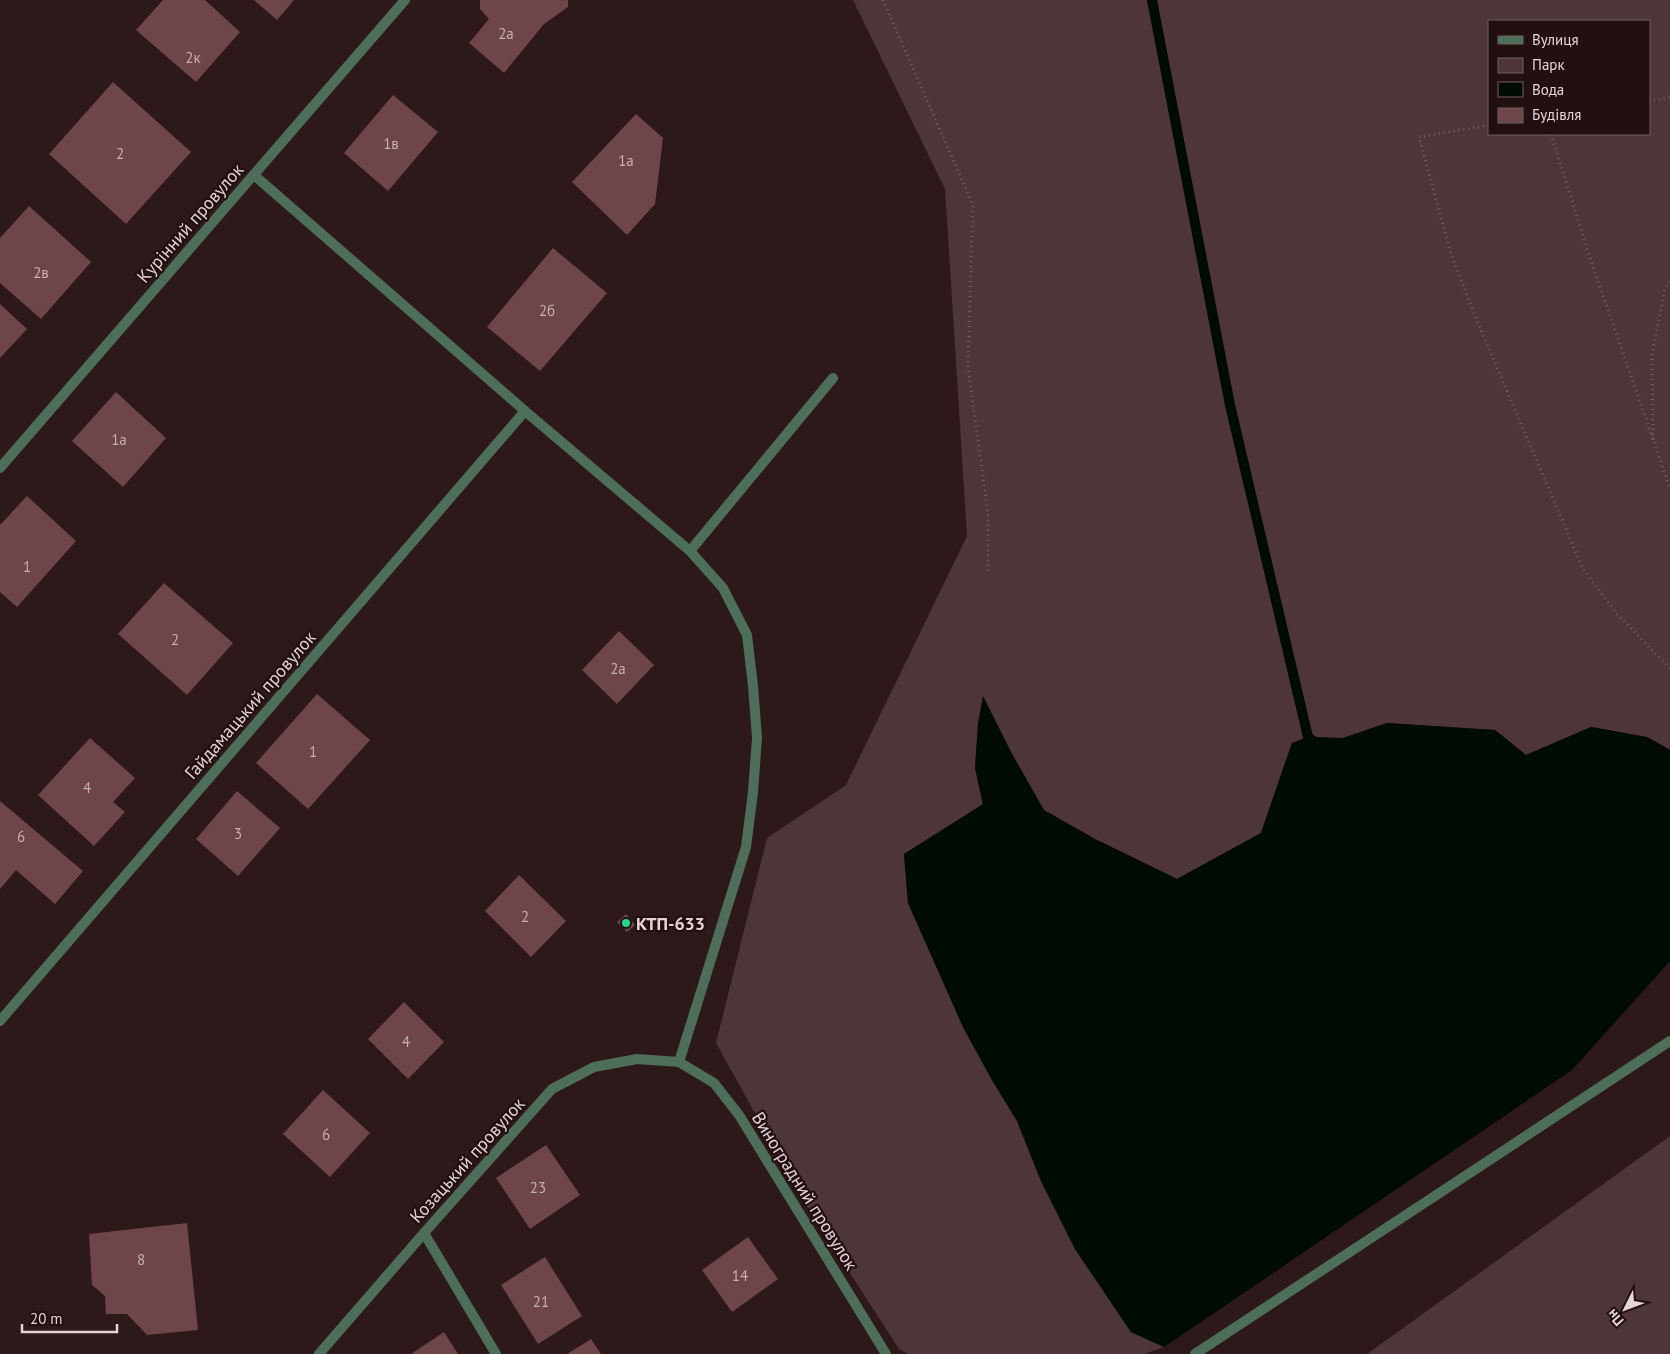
<svg xmlns="http://www.w3.org/2000/svg" width="1670" height="1354" viewBox="0 0 1670 1354" font-family="'PT Sans',sans-serif">
	<style>
		.green { fill: #4e3537; fill-rule: evenodd }
		.water { fill: #000b02 }
		.lines { fill: none; stroke-linecap: round; stroke-linejoin: round }
		.stream { stroke: #000b02; stroke-width: 10 }
		.building { fill: #6e4548 }
		.path { stroke: #736062; stroke-width: 3; stroke-dasharray: 1 4; stroke-linecap: butt }
		.service { stroke: #4d6f59; stroke-width: 10 }
		.minor { stroke: #4d6f59; stroke-width: 10 }
		.poi-dot { fill: #25d886; stroke: #220f11; stroke-width: 2 }
		.labels { text-anchor: middle; dominant-baseline: central; stroke-width: 4.5; stroke-linejoin: round; paint-order: stroke }
		.number-label { font-size: 15px; fill: #c6b1b2 }
		.street-label { font-size: 18px; fill: #e4d5d6; stroke: #220f11 }
		.poi-label { font-size: 18px; font-weight: bold; fill: #e4d5d6; stroke: #220f11; text-anchor: start }
	</style>
	<rect width="100%" height="100%" fill="#2d181a"/>
	<g class="green">
		<path d="M853,0H1670V750L1647,737L1591,727L1526,755L1495,730L1387,723L1343,738L1308,737L1292,743L1261,833L1177,879L1095,839L1043,810L1011,752L983,697L978,724L975,768L983,805L904,854L908,903L963,1027L992,1080L1017,1121L1041,1181L1075,1249L1131,1332L1164,1347L1144,1354H908L899,1349L806,1205L716,1043L767,838L846,785L967,536L945,189ZM1489,21H1649V134H1489Z"/>
		<polygon points="1670,1136 1670,1354 1367,1354"/>
	</g>
	<polygon class="water" points="983,696 1011,752 1044,810 1095,839 1177,879 1261,833 1292,743 1308,737 1343,738 1387,723 1495,730 1526,755 1591,727 1647,737 1670,750 1670,961 1572,1070 1164,1347 1131,1332 1075,1249 1041,1181 1017,1121 992,1080 963,1027 908,903 904,854 983,804 975,768 978,724"/>
	<g class="lines">
		<polyline class="stream" points="1152,0 1230,405 1308,737 1318,745"/>
	</g>
	<g class="building">
		<polygon points="163,0 205,0 240,32 196,82 136,30"/>
		<polygon points="254,0 294,0 277,20"/>
		<polygon points="480,0 568,0 568,7 544,24 504,73 469,43 489,19 480,9"/>
		<polygon points="113,82 191,152 126,224 49,154"/>
		<polygon points="393,95 438,132 388,191 344,153"/>
		<polygon points="636,114 663,138 655,204 627,235 572,182"/>
		<polygon points="29,206 91,262 41,319 0,283 0,238"/>
		<polygon points="553,248 607,293 540,371 487,327"/>
		<polygon points="0,304 27,329 0,358"/>
		<polygon points="116,392 166,438 123,487 72,441"/>
		<polygon points="27,496 76,541 17,607 0,592 0,525"/>
		<polygon points="164,583 233,643 187,695 118,634"/>
		<polygon points="619,631 654,665 617,704 582,670"/>
		<polygon points="317,694 370,740 308,809 256,763"/>
		<polygon points="90,738 135,778 113,802 125,812 94,846 38,795"/>
		<polygon points="237,791 280,828 238,876 196,839"/>
		<polygon points="0,801 83,871 55,904 16,870 0,889"/>
		<polygon points="519,875 566,921 531,957 485,911"/>
		<polygon points="626,914 635,925 627,932 617,922"/>
		<polygon points="404,1002 444,1042 408,1079 368,1039"/>
		<polygon points="323,1090 370,1133 330,1177 283,1134"/>
		<polygon points="546,1145 580,1195 530,1229 496,1178"/>
		<polygon points="187,1223 198,1330 147,1335 127,1314 106,1314 105,1296 92,1285 89,1234"/>
		<polygon points="748,1237 778,1279 732,1312 702,1270"/>
		<polygon points="545,1257 582,1316 538,1344 501,1285"/>
		<polygon points="444,1332 458,1354 411,1354"/>
		<polygon points="591,1339 601,1354 567,1354"/>
	</g>
	<g class="lines">
		<g class="path">
			<polyline points="883,0 973,205 968,366 988,514 988,574"/>
			<polyline points="1649,102 1670,97"/>
			<polyline points="1489,125 1419,137 1451,254 1478,323 1583,569 1617,614 1670,668"/>
			<polyline points="1551,134 1589,255 1670,488"/>
			<polyline points="1653,440 1652,354 1665,289 1670,280"/>
		</g>
		<polyline class="service" points="690,551 833,378"/>
		<g class="minor">
			<polyline points="254,175 525,411 690,551 723,588 747,635 753,686 757,738 753,792 746,847 679,1062"/>
			<polyline points="0,468 405,0"/>
			<polyline points="0,1021 525,411"/>
			<polyline points="424,1233 496,1354"/>
			<polyline points="319,1354 424,1233 552,1089 594,1067 637,1059 679,1062 714,1083 739,1115 886,1354"/>
			<polyline points="1195,1354 1670,1041"/>
		</g>
	</g>
	<circle class="poi-dot" cx="626" cy="923" r="5"/>
	<g class="labels">
		<g class="number-label">
			<text x="506" y="33">2а</text>
			<text x="193" y="57">2к</text>
			<text x="391" y="143">1в</text>
			<text x="120" y="153">2</text>
			<text x="626" y="160">1а</text>
			<text x="41" y="272">2в</text>
			<text x="547" y="310">2б</text>
			<text x="119" y="439">1а</text>
			<text x="27" y="566">1</text>
			<text x="175" y="639">2</text>
			<text x="618" y="668">2а</text>
			<text x="313" y="751">1</text>
			<text x="87" y="787">4</text>
			<text x="238" y="833">3</text>
			<text x="21" y="836">6</text>
			<text x="525" y="916">2</text>
			<text x="406" y="1041">4</text>
			<text x="326" y="1134">6</text>
			<text x="538" y="1187">23</text>
			<text x="141" y="1259">8</text>
			<text x="740" y="1275">14</text>
			<text x="541" y="1301">21</text>
		</g>
		<g class="street-label">
			<text transform="translate(190 223) rotate(-49)">Курінний провулок</text>
			<text transform="translate(250 705) rotate(-49)">Гайдамацький провулок</text>
			<text transform="translate(467 1160) rotate(-48)">Козацький провулок</text>
			<text transform="translate(805 1191) rotate(58)">Виноградний провулок</text>
		</g>
		<g class="poi-label">
			<text x="636" y="923">КТП-633</text>
		</g>
	</g>
	<rect x="1488" y="20" width="162" height="115" fill="#220f11" stroke="#705e60"/>
	<rect x="1498" y="36" width="25" height="8" fill="#4d6f59" stroke="#705e60"/>
	<text x="1532" y="45" font-size="15" fill="#e4d5d6">Вулиця</text>
	<rect x="1498" y="58" width="25" height="15" fill="#4e3537" stroke="#705e60"/>
	<text x="1532" y="70" font-size="15" fill="#e4d5d6">Парк</text>
	<rect x="1498" y="82" width="25" height="15" fill="#000b02" stroke="#705e60"/>
	<text x="1532" y="95" font-size="15" fill="#e4d5d6">Вода</text>
	<rect x="1498" y="108" width="25" height="15" fill="#6e4548" stroke="#705e60"/>
	<text x="1532" y="120" font-size="15" fill="#e4d5d6">Будівля</text>
	<g transform="translate(1625 1309) rotate(228)" stroke="#220f11" stroke-width="4" paint-order="stroke">
	<path d="M0-4L9 19L0 12L-9 19Z" fill="#e4d5d6"/>
	<text y="-8" font-size="14" font-weight="bold" text-anchor="middle" fill="#e4d5d6">Пн</text>
	</g>
	<path d="M22 1324v8h95v-8" fill="none" stroke="#e4d5d6" stroke-width="2.5"/>
	<text x="30" y="1324" font-size="15" fill="#e4d5d6" stroke="#220f11" stroke-width="4" paint-order="stroke">20 m</text>
</svg>
